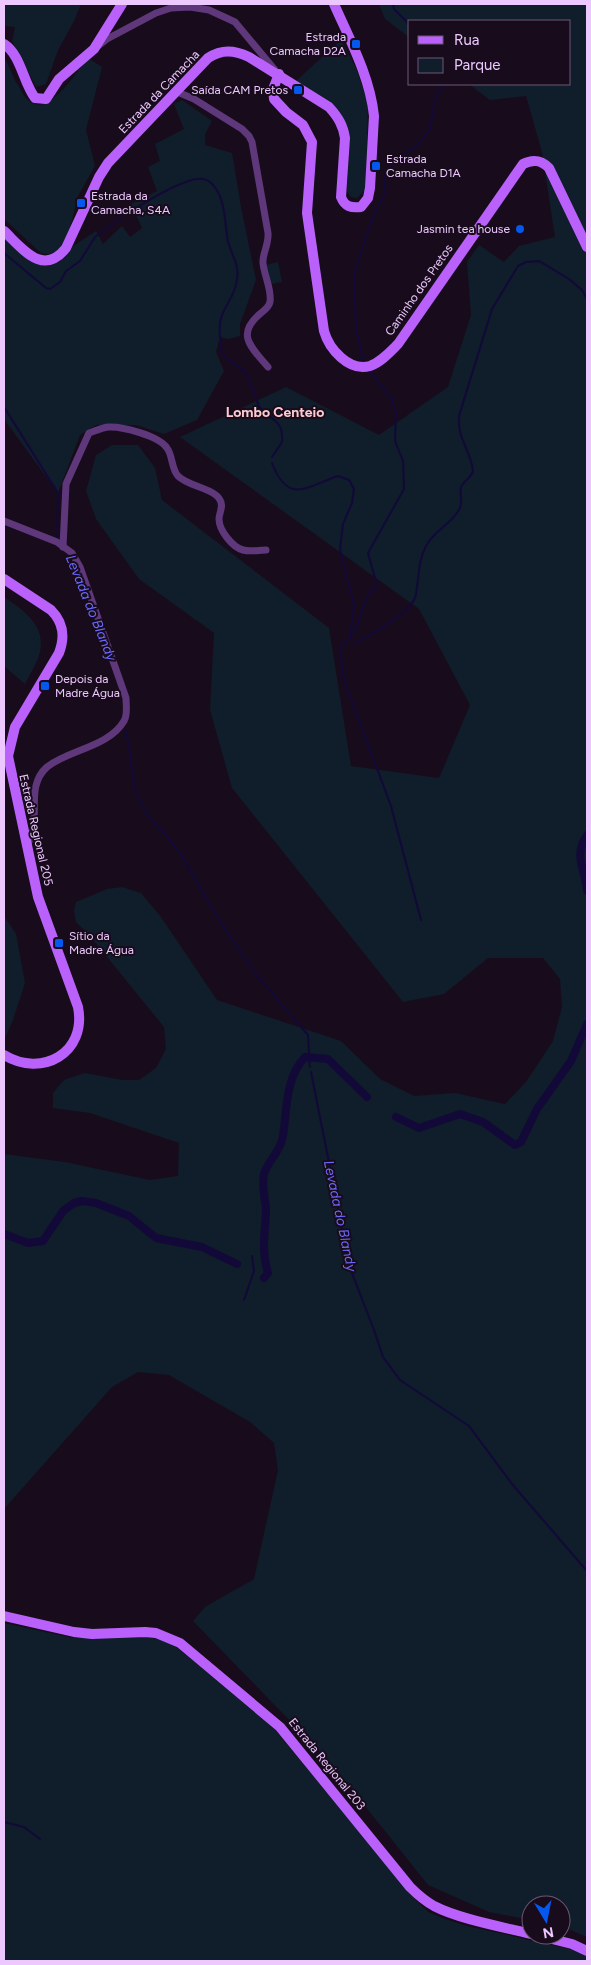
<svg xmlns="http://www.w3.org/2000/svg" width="591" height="1965" viewBox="0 0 591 1965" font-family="Figtree,sans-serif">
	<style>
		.green { fill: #101d2a }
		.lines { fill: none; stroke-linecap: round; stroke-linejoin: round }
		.stream { stroke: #120938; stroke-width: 2 }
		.canal { stroke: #120938; stroke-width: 8 }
		.street { stroke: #5f377b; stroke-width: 7 }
		.secondary { stroke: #ba61fc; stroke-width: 10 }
		.poi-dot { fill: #0557ed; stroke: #180c1c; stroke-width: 2 }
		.labels { text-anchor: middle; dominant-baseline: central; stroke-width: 4; stroke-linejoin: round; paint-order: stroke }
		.poi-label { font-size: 12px; fill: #ecc8fe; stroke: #180c1c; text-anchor: start }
		.street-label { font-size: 12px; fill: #ecc8fe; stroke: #180c1c }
		.neighbourhood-label { font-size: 14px; font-weight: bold; fill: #fecacf; stroke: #180c1c }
		.water-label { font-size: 14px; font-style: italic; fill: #6a6afc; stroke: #180c1c }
	</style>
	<rect width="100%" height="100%" fill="#180c1c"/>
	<g class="green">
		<polygon points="4,4 81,4 74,21 58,50 46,84 36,87 12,41 15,27 4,26"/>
		<polygon points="379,4 587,4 587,1937 561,1926 561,1905 531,1905 531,1920 489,1912 428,1885 329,1761 193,1621 205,1607 254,1579 278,1470 274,1443 250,1422 169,1375 138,1372 112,1387 4,1509 4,1154 65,1162 150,1180 178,1176 179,1143 90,1113 53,1108 53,1093 64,1080 85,1073 122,1080 139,1080 156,1068 166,1049 164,1027 90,936 76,922 74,911 76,902 107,889 122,887 141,893 161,917 217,1000 341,1041 380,1079 414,1096 455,1093 505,1104 526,1082 553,1041 562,1007 560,979 543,958 488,958 444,994 403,1002 232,788 210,710 214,633 139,579 96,519 86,491 96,455 112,445 138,445 155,468 162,500 329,628 351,766 439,778 470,705 419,609 180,437 286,387 379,435 448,387 471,315 467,262 479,245 504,262 519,246 555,237 542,152 526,96 490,100 469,84 570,84 570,21 410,21 410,38 385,19"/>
		<polygon points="341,40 356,68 368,103 366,189 357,198 351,197 347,191 349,153 346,132 339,113 295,82"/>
		<path d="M4,58C11,67 12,77 18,85C21,91 26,100 32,103C52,113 77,71 88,58L102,67L86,130L95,166L78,196L66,245C57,252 52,256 41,253L4,219Z"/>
		<polygon points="182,100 212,121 205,134 205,145 232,153 241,207 256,280 240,324 240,336 228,339 220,337 216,352 224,371 197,420 164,434 136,425 96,425 80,435 58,493 4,419 4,236 29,260 43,265 58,263 72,247 96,231 103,244 122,226 130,237 142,228 131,204 157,191 148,167 160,161 155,144 184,129 174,104"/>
		<polygon points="278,262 282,282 270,284 266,265"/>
		<path d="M4,597C23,610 46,625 40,652C37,663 30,674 25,684L4,666Z"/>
		<polygon points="4,916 16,934 25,983 13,1020 4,1040"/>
		<polygon points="4,1623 73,1638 149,1636 171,1643 239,1697 273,1727 412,1896 428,1912 445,1919 467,1926 579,1951 587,1955 587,1961 4,1961"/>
	</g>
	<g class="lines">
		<g class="stream">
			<polyline points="393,4 394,9 410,25"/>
			<path d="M121,217C137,208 186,175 203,179C210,180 216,188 219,194C225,206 225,222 227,235C228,251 240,262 237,279C236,293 228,301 223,313C218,323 220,341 222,351C225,362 237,363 244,371C253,381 253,394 259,406C268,421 284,417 282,442L272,457"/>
			<polyline points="4,253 46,288 50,289 60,282 66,271 80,261 95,237 120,219"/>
			<polyline points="364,362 362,357 356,328 354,275 372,219 384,195 384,181 386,172 394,162 416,146 430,129 435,100 442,84"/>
			<path d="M369,371L392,399L396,414L395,441L403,461L404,489L368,553L377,585C374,588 371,591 369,594C358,612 361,635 340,646L343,677L391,806L421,920"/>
			<polyline points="4,407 58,493 57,541"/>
			<path d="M272,463C288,505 306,487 338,476L349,480L354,489L352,503L343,524L340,549L354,605L350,638"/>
			<path d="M355,643C370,634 413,613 416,594C419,578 418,561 426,546C434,531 451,524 459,510C464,502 459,495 461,487C463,482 470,478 473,472C472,452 457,440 459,416L492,309L518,266L526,262L539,261L569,279L582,290L587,299"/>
			<polyline points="126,730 135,790 146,813 179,851 218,918 254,972 308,1035 309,1053"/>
			<polyline points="309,1058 310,1067"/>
			<polyline points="311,1072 350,1268 374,1330 383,1357 400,1380 469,1426 512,1484 587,1571"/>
			<polyline points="244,1300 254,1271 252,1256"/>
			<polyline points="4,1822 24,1827 40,1839"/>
		</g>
		<g class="canal">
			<path d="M587,835C573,855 585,869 587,891"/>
			<polyline points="396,1117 419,1128 460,1114 483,1122 515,1145 521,1142 537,1109 571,1061 587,1024"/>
			<polyline points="4,1234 28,1243 43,1241 63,1211 74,1203 82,1201 96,1203 129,1216 156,1238 202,1247 237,1264"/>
			<path d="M264,1278L268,1273C261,1251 265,1234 266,1212C266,1200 261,1186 264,1174C268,1160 280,1153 283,1136C287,1110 285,1078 305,1057L328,1059L367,1097"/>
		</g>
		<g class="street">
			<polyline points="98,46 107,39 156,13 171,8 190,7 209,10 235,22 275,70"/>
			<path d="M175,91L194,99L242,129L249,136L252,142L268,233C269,245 262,254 263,263C264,275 272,290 270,302C269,307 265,310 261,313C235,334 251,347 268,367"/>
			<path d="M4,521L57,542L72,553L80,567L126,698C126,705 128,715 124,721C109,747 68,750 47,767C23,788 44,824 26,846"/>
			<path d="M63,547L66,484L89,433C95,431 101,428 108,427C122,426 159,436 167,448C173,456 171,468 178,476C189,487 214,488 220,500C224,506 219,513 219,519C219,530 232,547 243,550C250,552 259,550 266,550"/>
		</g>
		<g class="secondary">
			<path d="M4,44C21,55 23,82 35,98L46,99L59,79L94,49L122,4"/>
			<path d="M279,74L273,89L274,99L286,112L303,125L312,142L307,213L324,331C329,349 349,372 370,366C381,362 390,352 398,344L523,164C533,159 541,160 549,168L587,247"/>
			<path d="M4,231C23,249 43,277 66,248L99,177L108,163L208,58C222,49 234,50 249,57L329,107C338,117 343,125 345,138L341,197C345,207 351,208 361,207L368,198L370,188L374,116C370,77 350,40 334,4"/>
			<path d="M4,579L51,610C64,623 65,637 59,653L15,727L8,756L38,897L78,1007C87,1053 42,1078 4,1055"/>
			<path d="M4,1616L74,1632L92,1634L145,1632L156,1633L180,1643L280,1727L410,1887C417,1894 425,1901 434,1906C459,1919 503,1927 531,1934"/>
			<polyline points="536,1935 572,1944 587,1951"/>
		</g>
	</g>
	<g class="poi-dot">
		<rect x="351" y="39" width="10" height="10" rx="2.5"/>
		<rect x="293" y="85" width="10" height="10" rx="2.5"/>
		<rect x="371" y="161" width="10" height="10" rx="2.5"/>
		<rect x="76" y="198" width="10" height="10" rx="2.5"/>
		<circle cx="520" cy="229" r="5"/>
		<rect x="40" y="681" width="10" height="10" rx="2.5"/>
		<rect x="54" y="938" width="10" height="10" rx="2.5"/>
	</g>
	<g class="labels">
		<g class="poi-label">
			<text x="346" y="37" text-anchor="end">Estrada<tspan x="346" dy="14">Camacha D2A</tspan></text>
			<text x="288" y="90" text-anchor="end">Saída CAM Pretos</text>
			<text x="386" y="159">Estrada<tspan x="386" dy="14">Camacha D1A</tspan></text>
			<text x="91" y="196">Estrada da<tspan x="91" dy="14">Camacha, S4A</tspan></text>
			<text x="510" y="229" text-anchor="end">Jasmin tea house</text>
			<text x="55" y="679">Depois da<tspan x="55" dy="14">Madre Água</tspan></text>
			<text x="69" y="936">Sítio da<tspan x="69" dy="14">Madre Água</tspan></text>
		</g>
		<g class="street-label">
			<text transform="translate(159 92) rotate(-46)">Estrada da Camacha</text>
			<text transform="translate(419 290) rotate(-55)">Caminho dos Pretos</text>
			<text transform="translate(36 830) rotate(77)">Estrada Regional 205</text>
			<text transform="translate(327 1764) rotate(51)">Estrada Regional 203</text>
		</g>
		<g class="neighbourhood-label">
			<text x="275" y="412">Lombo Centeio</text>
		</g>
		<g class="water-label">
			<text transform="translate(91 608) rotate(68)">Levada do Blandy</text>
			<text transform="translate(340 1216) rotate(78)">Levada do Blandy</text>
		</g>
	</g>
	<rect width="591" height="1965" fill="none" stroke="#ecc8fe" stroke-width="10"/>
	<rect x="408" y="20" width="162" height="65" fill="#180c1c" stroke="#6d5776"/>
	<rect x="418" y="36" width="25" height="8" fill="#ba61fc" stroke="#6d5776"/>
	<text x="454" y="45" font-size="15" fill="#ecc8fe">Rua</text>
	<rect x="418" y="58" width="25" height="15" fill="#101d2a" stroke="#6d5776"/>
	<text x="454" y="70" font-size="15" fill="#ecc8fe">Parque</text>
	<g transform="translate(546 1920) rotate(170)"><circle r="24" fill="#180c1c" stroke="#6d5776"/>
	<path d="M0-4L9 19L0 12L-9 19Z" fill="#0557ed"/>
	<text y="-8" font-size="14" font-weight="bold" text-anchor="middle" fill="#ecc8fe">N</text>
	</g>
</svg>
